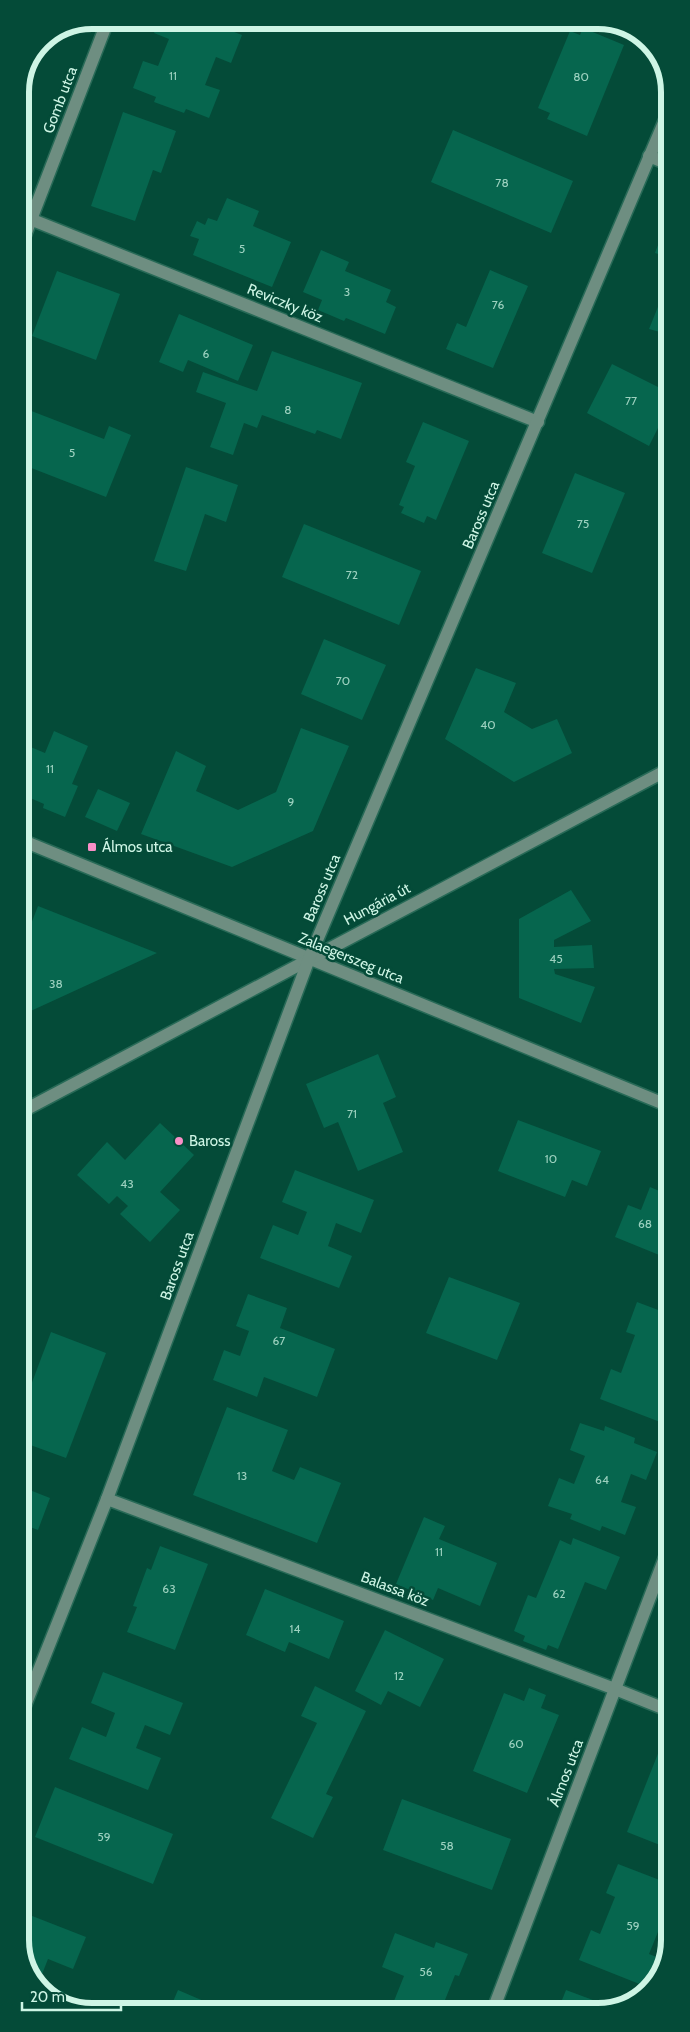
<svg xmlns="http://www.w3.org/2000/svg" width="690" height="2032" viewBox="0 0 690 2032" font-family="Cabin,sans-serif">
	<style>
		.building { fill: #06664e }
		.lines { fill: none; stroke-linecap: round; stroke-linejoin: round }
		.minor-casing { stroke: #286a57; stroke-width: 15 }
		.minor { stroke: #6e8e81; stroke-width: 12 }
		.poi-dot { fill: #fa8fc7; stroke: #044b38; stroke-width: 2 }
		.labels { text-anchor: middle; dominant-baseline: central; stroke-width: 5; stroke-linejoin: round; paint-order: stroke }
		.number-label { font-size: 12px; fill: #9cd1bf }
		.street-label { font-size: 15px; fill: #cef5e5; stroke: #044b38 }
		.poi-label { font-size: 15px; fill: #cef5e5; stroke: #044b38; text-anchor: start }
		.rim { fill: none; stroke: #cef5e5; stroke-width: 6 }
	</style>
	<rect width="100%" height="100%" fill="#044b38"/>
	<g class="building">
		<polygon points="159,20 217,20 220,21 219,26 242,35 231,63 216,57 205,85 220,90 209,118 186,109 184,113 154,102 156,97 133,88 143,61 158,66 169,39 154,33"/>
		<polygon points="583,28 624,45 587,136 547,119 550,113 538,108 570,31 580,35"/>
		<polygon points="52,36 45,54 37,51 41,41"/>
		<polygon points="123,112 176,131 161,173 153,170 135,221 91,206"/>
		<polygon points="453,130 573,181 551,233 431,182"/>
		<polygon points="227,198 259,211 253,226 291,242 272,287 193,255 199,239 190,236 197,221 205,225 208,218 217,221"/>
		<polygon points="668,219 668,257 655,253"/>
		<polygon points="321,250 349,262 345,271 391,290 386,302 396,307 385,334 346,318 344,321 318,310 322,300 303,292"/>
		<polygon points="490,270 528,286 493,368 446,349 457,323 466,327"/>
		<polygon points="57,271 120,294 96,360 32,336"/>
		<polygon points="668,282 668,342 658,338 660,332 649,329"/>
		<polygon points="179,314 253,345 238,381 188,360 183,372 159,362"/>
		<polygon points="272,351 362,383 341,439 317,430 315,434 262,415 257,428 244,423 233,455 210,447 226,403 196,392 203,372 257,391"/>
		<polygon points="612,364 668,392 668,408 649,446 587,413"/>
		<polygon points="21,407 104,439 109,426 131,435 106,497 21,464"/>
		<polygon points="423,422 469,441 436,520 427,516 424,523 401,513 404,507 399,505 415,466 406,462"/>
		<polygon points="186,467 238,485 226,522 205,514 186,571 154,561"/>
		<polygon points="575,473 625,493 592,573 542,553"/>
		<polygon points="304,524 421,571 399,625 282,577"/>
		<polygon points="668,612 668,633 659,617"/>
		<polygon points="324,639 386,665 362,720 301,694"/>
		<polygon points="476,668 516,683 504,712 532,729 557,719 572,753 514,782 445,739"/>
		<polygon points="301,728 349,746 313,831 232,867 141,834 176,751 206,766 196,791 238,810 276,792"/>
		<polygon points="54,731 88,746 72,784 78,786 65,817 43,808 44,804 21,794 21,743 45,753"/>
		<polygon points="98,789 130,803 117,831 85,817"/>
		<polygon points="669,836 669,858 660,841"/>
		<polygon points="571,890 591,921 554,940 554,947 592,945 594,968 554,969 555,974 595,987 581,1023 519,998 519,919"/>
		<polygon points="38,906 157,953 22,1015 21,950"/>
		<polygon points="378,1054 396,1097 383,1103 403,1152 358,1171 338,1122 324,1128 306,1084"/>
		<polygon points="518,1120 601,1151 587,1186 572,1180 565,1197 498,1171"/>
		<polygon points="160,1123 194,1155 160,1192 180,1210 150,1242 120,1214 128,1206 117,1196 109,1204 77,1175 107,1142 125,1160"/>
		<polygon points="295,1170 374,1200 361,1233 336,1223 328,1246 352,1256 339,1288 260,1258 273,1225 298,1235 307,1212 282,1202"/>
		<polygon points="650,1187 669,1195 669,1259 615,1237 628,1205 641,1210"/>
		<polygon points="449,1277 520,1303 497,1360 426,1333"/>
		<polygon points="248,1294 287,1308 280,1328 335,1349 317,1397 264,1377 257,1397 213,1380 224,1350 240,1356 249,1331 236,1326"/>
		<polygon points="637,1302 669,1314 668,1425 600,1399 611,1369 621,1373 635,1335 626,1332"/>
		<polygon points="51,1332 106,1353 66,1458 22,1442 22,1409"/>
		<polygon points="227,1407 288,1430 272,1471 294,1480 300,1467 341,1483 317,1543 193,1495"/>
		<polygon points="580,1423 604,1431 605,1426 635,1438 634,1443 657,1452 646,1480 631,1474 621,1502 636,1507 625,1535 602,1526 600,1531 570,1519 572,1514 548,1506 559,1478 574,1484 585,1456 570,1450"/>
		<polygon points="22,1487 50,1498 38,1530 22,1524"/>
		<polygon points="424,1517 445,1526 439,1539 497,1563 480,1606 438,1588 433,1600 396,1584"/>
		<polygon points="573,1538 620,1557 606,1590 585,1582 558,1649 548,1645 546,1650 523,1641 525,1636 514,1631 528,1595 536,1598 560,1540 571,1545"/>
		<polygon points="160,1546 208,1564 175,1650 127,1632 137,1607 133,1606 147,1568 151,1570"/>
		<polygon points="22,1550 29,1553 22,1569"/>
		<polygon points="265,1589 344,1621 329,1659 289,1642 285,1652 246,1635"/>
		<polygon points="385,1630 444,1659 420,1707 388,1691 381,1705 355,1691"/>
		<polygon points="103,1672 183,1703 170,1735 145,1725 136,1748 161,1758 148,1790 69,1759 82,1727 106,1737 115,1713 91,1703"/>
		<polygon points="315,1686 366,1711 326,1794 333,1797 313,1838 271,1818 317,1723 301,1716"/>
		<polygon points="529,1688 546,1695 541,1708 559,1715 527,1793 473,1771 504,1693 524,1701"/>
		<polygon points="661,1746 670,1749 670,1849 627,1832"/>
		<polygon points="55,1787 173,1834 153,1884 35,1837"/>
		<polygon points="402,1799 511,1839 492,1890 383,1850"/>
		<polygon points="618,1864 670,1884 670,1919 664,1917 649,1954 659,1958 647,1987 579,1960 591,1930 600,1934 615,1897 606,1893"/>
		<polygon points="22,1912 86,1937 73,1969 48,1959 39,1982 64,1992 60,2001 45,1994 22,1958"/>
		<polygon points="395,1933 434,1948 436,1942 468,1954 459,1976 455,1975 441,2010 390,2011 404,1976 382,1967"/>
		<polygon points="178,1990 227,2011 169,2011"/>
		<polygon points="566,1990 617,2009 558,2010"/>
	</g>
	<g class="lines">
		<g class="minor-casing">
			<g id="minor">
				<polyline points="649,156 668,164"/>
				<polyline points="20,215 538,422"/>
				<polyline points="20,248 108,20"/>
				<polyline points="21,840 669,1106"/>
				<polyline points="21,1112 669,769"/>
				<polyline points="107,1499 615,1689 670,1711"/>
				<polyline points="22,1713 107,1499 309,959 668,113"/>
				<polyline points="493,2010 669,1547"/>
			</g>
		</g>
		<use href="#minor" class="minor"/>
	</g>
	<g class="poi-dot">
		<rect x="87" y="842" width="10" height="10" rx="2.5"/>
		<circle cx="179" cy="1141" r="5"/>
	</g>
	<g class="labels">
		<g class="number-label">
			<text x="173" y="75">11</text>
			<text x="581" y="76">80</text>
			<text x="502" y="182">78</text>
			<text x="242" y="248">5</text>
			<text x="347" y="291">3</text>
			<text x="498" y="304">76</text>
			<text x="206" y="353">6</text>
			<text x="631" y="400">77</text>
			<text x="288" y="409">8</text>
			<text x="72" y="452">5</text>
			<text x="583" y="523">75</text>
			<text x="352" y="574">72</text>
			<text x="343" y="680">70</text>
			<text x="488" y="724">40</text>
			<text x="50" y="768">11</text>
			<text x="291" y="801">9</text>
			<text x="556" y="958">45</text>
			<text x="56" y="983">38</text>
			<text x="352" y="1113">71</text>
			<text x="551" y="1158">10</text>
			<text x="127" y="1183">43</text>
			<text x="645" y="1223">68</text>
			<text x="279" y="1340">67</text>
			<text x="242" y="1475">13</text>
			<text x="602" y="1479">64</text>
			<text x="439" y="1551">11</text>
			<text x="169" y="1588">63</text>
			<text x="559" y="1593">62</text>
			<text x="295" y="1628">14</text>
			<text x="399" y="1675">12</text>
			<text x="516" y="1743">60</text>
			<text x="104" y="1836">59</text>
			<text x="447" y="1845">58</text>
			<text x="633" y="1925">59</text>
			<text x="426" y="1971">56</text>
		</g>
		<g class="street-label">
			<text transform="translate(60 100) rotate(-69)">Gomb utca</text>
			<text transform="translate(285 303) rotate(22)">Reviczky köz</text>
			<text transform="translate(481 515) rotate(-67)">Baross utca</text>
			<text transform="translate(322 888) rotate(-67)">Baross utca</text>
			<text transform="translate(377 904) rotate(-28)">Hungária út</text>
			<text transform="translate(351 958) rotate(22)">Zalaegerszeg utca</text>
			<text transform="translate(177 1266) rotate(-70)">Baross utca</text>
			<text transform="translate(395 1589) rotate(21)">Balassa köz</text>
			<text transform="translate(566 1773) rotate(-69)">Álmos utca</text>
		</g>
		<g class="poi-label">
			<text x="102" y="847">Álmos utca</text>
			<text x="189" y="1141">Baross</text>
		</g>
	</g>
	<path d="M0 0H690V2032H0ZM92 29H598A63 63 0 0 1 661 92V1940A63 63 0 0 1 598 2003H92A63 63 0 0 1 29 1940V92A63 63 0 0 1 92 29Z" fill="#044b38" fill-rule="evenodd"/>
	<path class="rim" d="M92 29H598A63 63 0 0 1 661 92V1940A63 63 0 0 1 598 2003H92A63 63 0 0 1 29 1940V92A63 63 0 0 1 92 29Z"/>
	<path d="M22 2002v8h99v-8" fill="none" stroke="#cef5e5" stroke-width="2.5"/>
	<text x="30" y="2002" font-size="15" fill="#cef5e5" stroke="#044b38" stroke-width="4" paint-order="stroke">20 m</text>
</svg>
